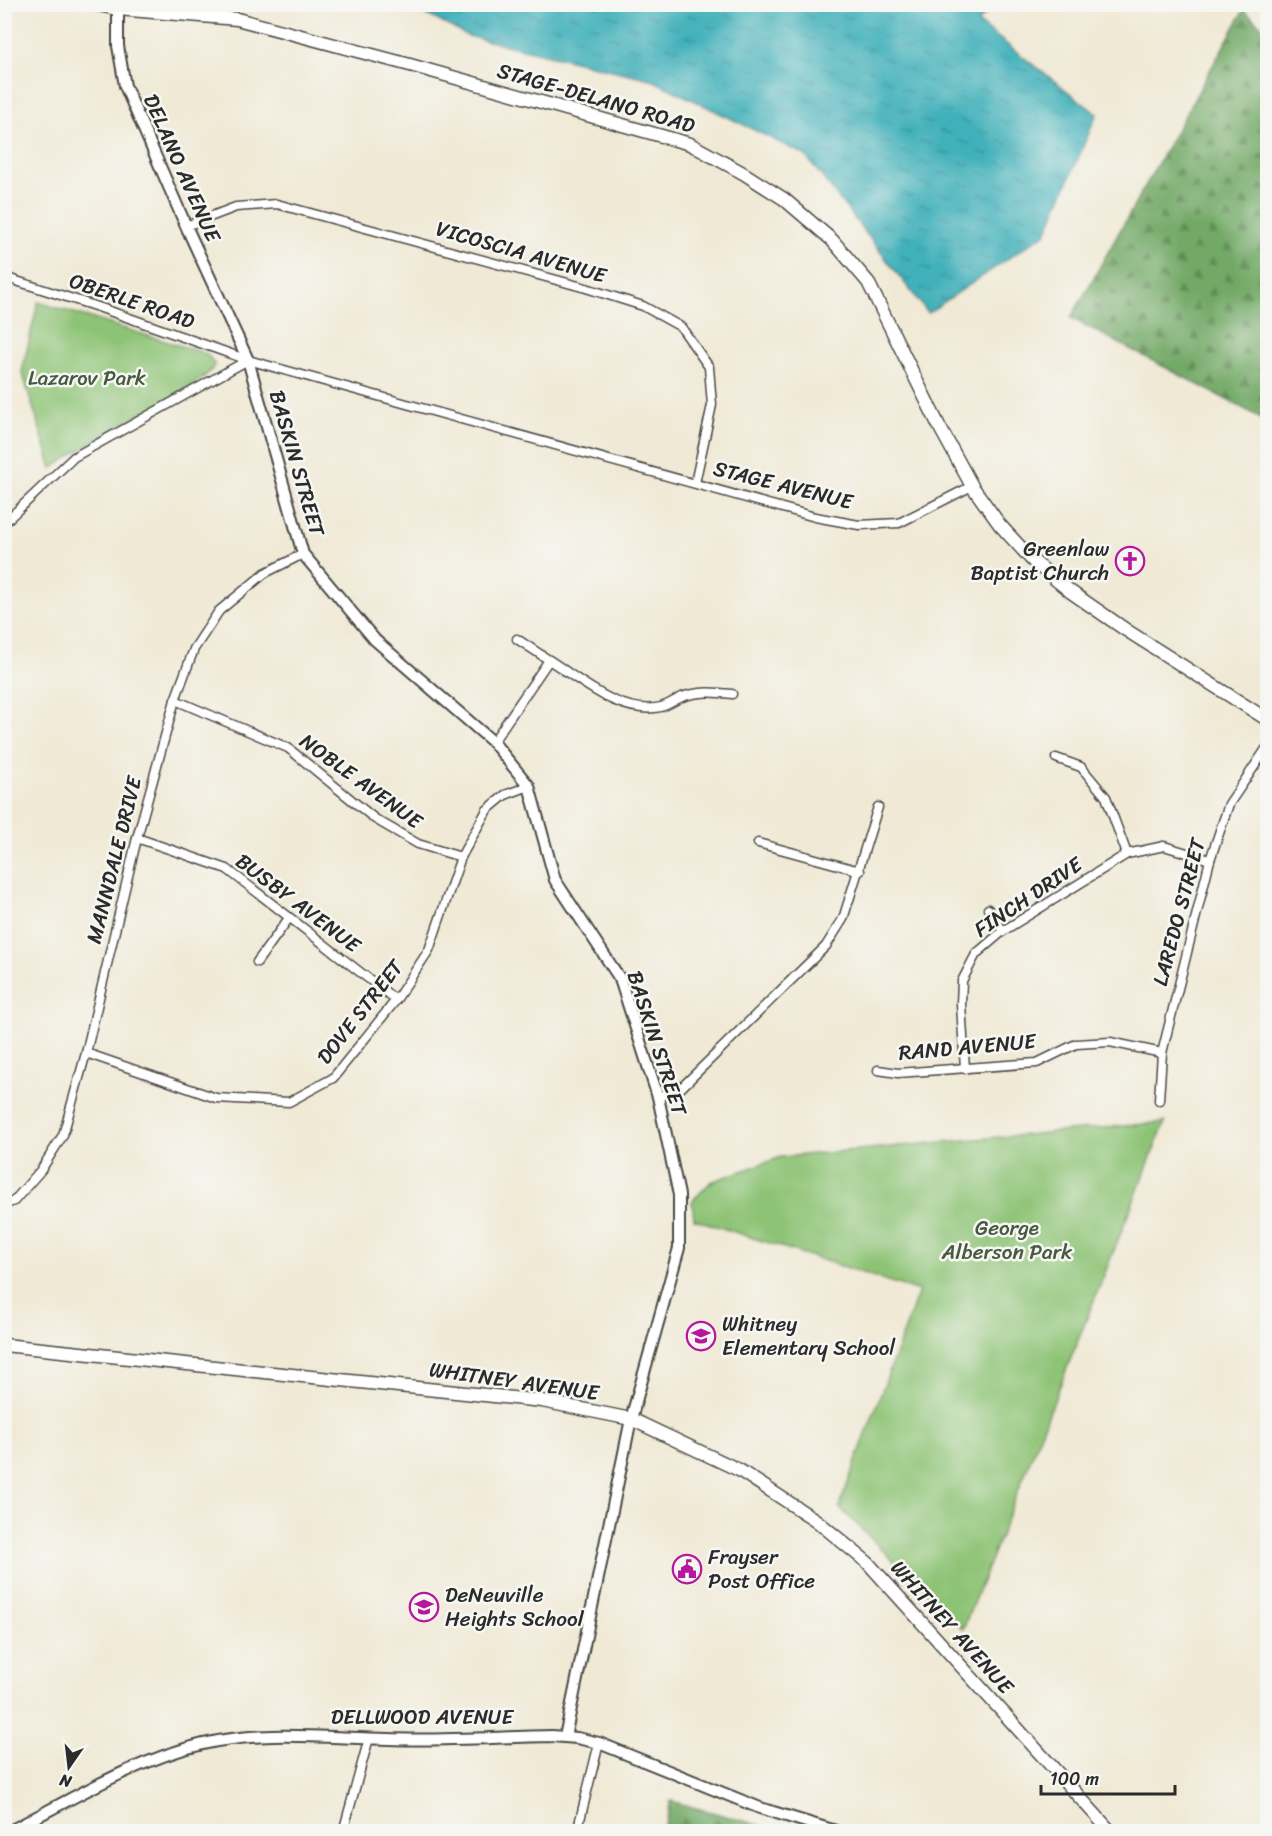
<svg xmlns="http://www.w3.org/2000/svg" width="1272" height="1836" viewBox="0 0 1272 1836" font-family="Sriracha,sans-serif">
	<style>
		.forest { fill: url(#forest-firs); stroke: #4e6a48; stroke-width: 1.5 }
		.green { fill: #8dc375; stroke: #5c7750; stroke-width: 1.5 }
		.water { fill: url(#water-ripples); stroke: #366e72; stroke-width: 1.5 }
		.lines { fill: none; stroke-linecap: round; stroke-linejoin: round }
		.minor-casing { stroke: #494844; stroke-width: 11 }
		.tertiary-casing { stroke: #494844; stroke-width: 14 }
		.secondary-casing { stroke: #494844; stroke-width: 15 }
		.minor { stroke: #fff; stroke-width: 8 }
		.tertiary { stroke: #fff; stroke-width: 10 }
		.secondary { stroke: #fff; stroke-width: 12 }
		.labels { text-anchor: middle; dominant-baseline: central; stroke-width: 5; stroke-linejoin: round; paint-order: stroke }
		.street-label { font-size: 21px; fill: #2b2b2b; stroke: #f6f6f2 }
		.park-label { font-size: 21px; fill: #485941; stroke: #f6f6f2 }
		.poi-label { font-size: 21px; fill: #2b2b2b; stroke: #f6f6f2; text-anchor: start }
	</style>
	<defs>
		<pattern id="forest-firs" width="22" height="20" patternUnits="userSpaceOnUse" patternTransform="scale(1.5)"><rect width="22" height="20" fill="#72a966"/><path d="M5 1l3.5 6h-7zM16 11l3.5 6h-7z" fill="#5e8a54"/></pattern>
		<pattern id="water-ripples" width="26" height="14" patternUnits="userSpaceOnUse" patternTransform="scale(1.5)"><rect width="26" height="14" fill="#40b0ba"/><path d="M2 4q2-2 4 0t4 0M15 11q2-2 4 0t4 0" fill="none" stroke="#368f97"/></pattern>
	</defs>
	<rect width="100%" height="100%" fill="#f6f6f2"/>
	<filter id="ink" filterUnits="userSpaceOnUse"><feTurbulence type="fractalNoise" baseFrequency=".0167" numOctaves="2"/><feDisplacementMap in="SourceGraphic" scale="12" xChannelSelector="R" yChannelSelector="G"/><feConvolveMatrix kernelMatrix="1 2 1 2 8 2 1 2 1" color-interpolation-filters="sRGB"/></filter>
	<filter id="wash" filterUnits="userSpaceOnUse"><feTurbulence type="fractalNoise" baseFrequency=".008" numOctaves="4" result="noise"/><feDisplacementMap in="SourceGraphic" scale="24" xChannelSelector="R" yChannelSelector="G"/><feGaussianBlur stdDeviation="1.35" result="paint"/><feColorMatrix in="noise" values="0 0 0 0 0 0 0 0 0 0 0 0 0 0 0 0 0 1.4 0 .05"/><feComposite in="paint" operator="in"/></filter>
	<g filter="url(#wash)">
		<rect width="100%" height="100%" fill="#f0e9d5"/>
		<g class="forest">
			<polygon points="1244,10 1267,31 1267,421 1071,318"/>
			<polygon points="671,1801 781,1831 663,1831"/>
		</g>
		<g class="green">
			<path d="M38,302L207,354L215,365C204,384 143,412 122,424C98,438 75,453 52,468L22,372Z"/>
			<polygon points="1165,1122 963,1629 839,1507 919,1291 694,1219 692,1201 711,1182 781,1157"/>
		</g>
		<polygon class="water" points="408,5 993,5 978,22 1097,114 1046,233 928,313 805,155 650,79 468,36"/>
	</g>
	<g filter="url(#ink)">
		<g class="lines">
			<g class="minor-casing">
				<g id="minor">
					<polyline points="186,226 236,207 277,204 586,288 643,306 681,327 709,367 712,405 695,483"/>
					<polyline points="4,277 101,308 248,360 815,517 859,525 899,523 972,486"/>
					<polyline points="4,523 74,457 248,360"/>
					<polyline points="517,639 549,660"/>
					<polyline points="175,700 288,748 375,819 418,844 461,857"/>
					<polyline points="4,719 6,725 4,757"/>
					<path d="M493,742L549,660C581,680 620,716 661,707C668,705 675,700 682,697C699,691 714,692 732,694"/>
					<polyline points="1056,758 1081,767 1106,797 1127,854"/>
					<polyline points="137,838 227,869 396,1000"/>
					<polyline points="758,843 860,871"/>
					<polyline points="988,909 1003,931"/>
					<polyline points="257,962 289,918"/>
					<polyline points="86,1053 216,1098 289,1102 333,1078 396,1000 429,950 461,857 487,810 505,795 529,786"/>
					<polyline points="965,1069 961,1004 962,981 976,954 1003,931 1127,854 1164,846 1210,860"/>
					<polyline points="878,1070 898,1073 1037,1063 1076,1044 1110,1042 1162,1053"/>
					<polyline points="658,1097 681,1088 826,946 843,919 878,807"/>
					<polyline points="1159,1100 1162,1053 1210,860 1229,804 1268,746"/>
					<polyline points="4,1205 14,1201 41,1170 63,1135 86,1053 137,838 175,700 194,649 219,611 265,573 303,554"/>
					<polyline points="343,1832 369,1738"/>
					<polyline points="577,1832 599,1743"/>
				</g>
			</g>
			<g class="tertiary-casing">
				<g id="tertiary">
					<polyline points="118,9 118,46 125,86 186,226 248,360 303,554 375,640 493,742 529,786 555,880 620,979 658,1097 679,1195 679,1248 631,1419 565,1737"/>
					<path d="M8,1832C70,1800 135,1760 203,1744C264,1730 327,1738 389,1739C443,1741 498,1737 552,1736L577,1738L599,1743L760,1808L839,1832"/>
				</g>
			</g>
			<g class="secondary-casing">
				<g id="secondary">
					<polyline points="93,4 118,9 237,19 410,65 690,144 743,173 784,199 832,240 868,282 939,426 972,486 1000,525 1033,561 1071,592 1126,630 1268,720"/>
					<polyline points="4,1345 542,1401 631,1419 739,1470 817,1521 868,1563 1111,1832"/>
				</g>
			</g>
			<use href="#minor" class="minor"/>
			<use href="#tertiary" class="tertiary"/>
			<use href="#secondary" class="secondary"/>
		</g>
	</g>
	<defs>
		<g id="church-ring" transform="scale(1.5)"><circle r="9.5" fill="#f6f6f2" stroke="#b5179e" stroke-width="1.5"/><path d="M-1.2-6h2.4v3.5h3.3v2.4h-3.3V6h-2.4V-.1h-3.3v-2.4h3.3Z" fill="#b5179e"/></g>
		<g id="school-ring" transform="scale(1.5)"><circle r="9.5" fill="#f6f6f2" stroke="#b5179e" stroke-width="1.5"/><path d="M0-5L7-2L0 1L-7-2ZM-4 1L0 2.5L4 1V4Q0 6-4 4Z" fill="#b5179e"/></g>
		<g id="civic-ring" transform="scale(1.5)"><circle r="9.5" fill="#f6f6f2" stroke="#b5179e" stroke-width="1.5"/><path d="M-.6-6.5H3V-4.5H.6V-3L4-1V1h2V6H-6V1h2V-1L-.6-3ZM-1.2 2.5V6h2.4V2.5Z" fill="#b5179e"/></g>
	</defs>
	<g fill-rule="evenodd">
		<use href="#church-ring" x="1130" y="561"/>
		<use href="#school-ring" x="701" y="1336"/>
		<use href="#civic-ring" x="687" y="1569"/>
		<use href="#school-ring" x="424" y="1607"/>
	</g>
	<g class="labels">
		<g class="street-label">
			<text transform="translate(596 98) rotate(16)">STAGE-DELANO ROAD</text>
			<text transform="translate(182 168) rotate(66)">DELANO AVENUE</text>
			<text transform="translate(521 252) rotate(16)">VICOSCIA AVENUE</text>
			<text transform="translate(132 301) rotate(19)">OBERLE ROAD</text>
			<text transform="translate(297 463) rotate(74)">BASKIN STREET</text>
			<text transform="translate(783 485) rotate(14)">STAGE AVENUE</text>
			<text transform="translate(361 781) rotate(36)">NOBLE AVENUE</text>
			<text transform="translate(114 860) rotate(-76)">MANNDALE DRIVE</text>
			<text transform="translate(1028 897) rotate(-34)">FINCH DRIVE</text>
			<text transform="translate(298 903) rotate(37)">BUSBY AVENUE</text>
			<text transform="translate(1179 912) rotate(-75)">LAREDO STREET</text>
			<text transform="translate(360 1012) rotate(-52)">DOVE STREET</text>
			<text transform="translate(657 1043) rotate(72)">BASKIN STREET</text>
			<text transform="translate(967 1047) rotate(-5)">RAND AVENUE</text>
			<text transform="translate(514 1381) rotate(8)">WHITNEY AVENUE</text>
			<text transform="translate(952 1627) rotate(48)">WHITNEY AVENUE</text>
			<text x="422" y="1717">DELLWOOD AVENUE</text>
		</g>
		<g class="park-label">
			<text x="87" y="378">Lazarov Park</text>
			<text x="1007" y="1228">George<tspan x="1007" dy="24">Alberson Park</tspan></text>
		</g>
		<g class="poi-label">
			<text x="1109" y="549" text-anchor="end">Greenlaw<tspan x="1109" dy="24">Baptist Church</tspan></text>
			<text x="722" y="1324">Whitney<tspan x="722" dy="24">Elementary School</tspan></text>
			<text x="708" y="1557">Frayser<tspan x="708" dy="24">Post Office</tspan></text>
			<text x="445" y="1595">DeNeuville<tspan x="445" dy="24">Heights School</tspan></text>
		</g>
	</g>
	<rect width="1272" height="1836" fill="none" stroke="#f6f6f2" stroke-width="24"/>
	<g transform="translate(69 1767) rotate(194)" stroke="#f6f6f2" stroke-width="4.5" paint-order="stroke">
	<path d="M0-4.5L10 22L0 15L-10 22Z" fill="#2b2b2b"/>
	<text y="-9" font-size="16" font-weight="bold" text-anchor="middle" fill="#2b2b2b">N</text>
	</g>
	<path d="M1041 1785v9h134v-9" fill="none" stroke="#2b2b2b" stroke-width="3"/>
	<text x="1050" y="1785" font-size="18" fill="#2b2b2b" stroke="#f6f6f2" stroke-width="4.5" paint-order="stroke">100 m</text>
</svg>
